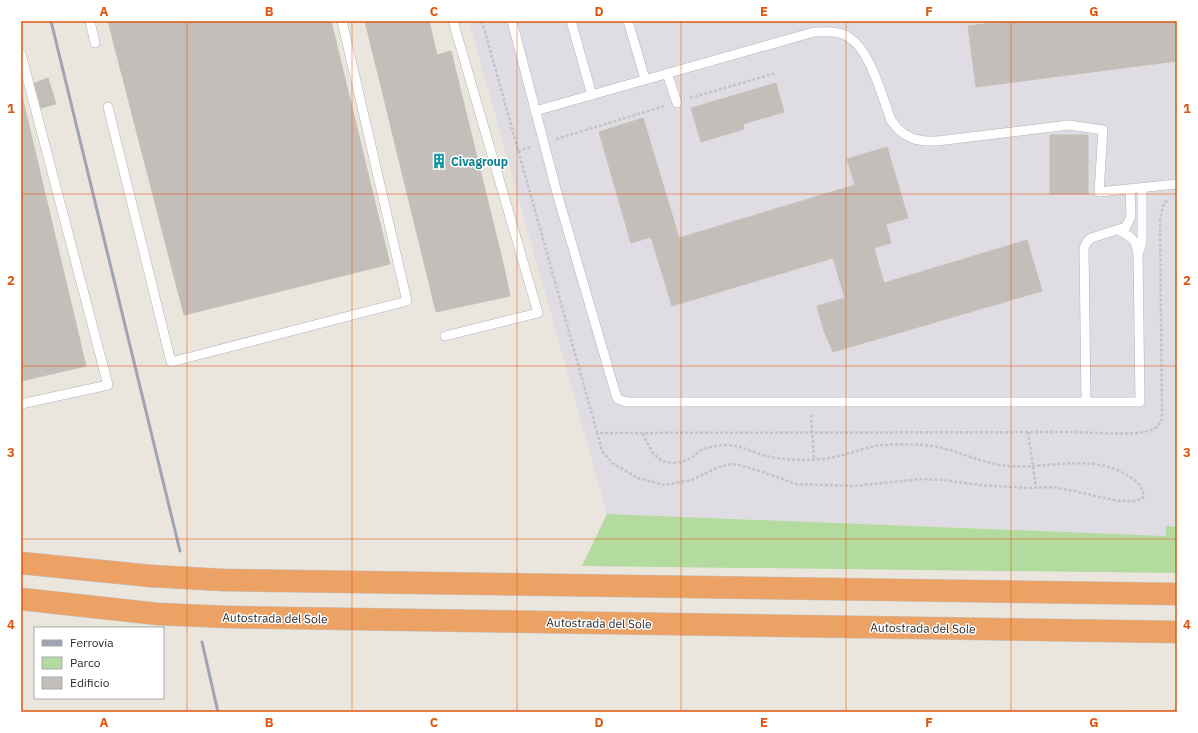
<svg xmlns="http://www.w3.org/2000/svg" width="1198" height="733" viewBox="0 0 1198 733" font-family="'IBM Plex Sans',sans-serif">
	<style>
		.industrial { fill: #dfdde3 }
		.green { fill: #b3db9f }
		.building { fill: #c3beb9; stroke: #c5c0b7 }
		.lines { fill: none; stroke-linecap: round; stroke-linejoin: round }
		.lane-casing { stroke: #b0b3bc; stroke-width: 10 }
		.highway-casing { stroke: #c3c3c3; stroke-width: 23 }
		.path { stroke: #c3c3c3; stroke-width: 2.5; stroke-dasharray: 3 2; stroke-linecap: butt }
		.lane { stroke: #fff; stroke-width: 9 }
		.highway { stroke: #eda265; stroke-width: 22 }
		.rail { stroke: #a0a3b2; stroke-width: 3 }
		.highway-bridge-casing { stroke: #c3c3c3; stroke-width: 23; stroke-linecap: butt }
		.highway-bridge { stroke: #eda265; stroke-width: 22 }
		.grid { fill: none; stroke: #de570e; stroke-width: 1; stroke-opacity: 0.55 }
		.labels { text-anchor: middle; dominant-baseline: central; stroke-width: 3; stroke-linejoin: round; paint-order: stroke }
		.culture-label { font-size: 12px; font-weight: bold; fill: #0d838f; stroke: #fff; text-anchor: start }
		.street-label { font-size: 12px; fill: #2a2a2a; stroke: #fff }
		.neatline { fill: none; stroke: #de570e; stroke-width: 1.5 }
		.grid-label { font-size: 13px; text-anchor: middle; font-weight: bold; fill: #de570e }
	</style>
	<rect width="100%" height="100%" fill="#eae5dd"/>
	<polygon class="industrial" points="469,21 1177,21 1177,527 1166,526 1166,536 607,514"/>
	<polygon class="green" points="607,514 1166,536 1166,526 1177,527 1177,573 582,566"/>
	<g class="building">
		<polygon points="108,21 331,21 390,264 184,315"/>
		<polygon points="365,21 429,21 437,55 451,51 504,267 429,283"/>
		<polygon points="1009,21 1061,21 1068,75 976,87 968,26"/>
		<polygon points="1061,21 1177,21 1177,61 1068,75"/>
		<polygon points="48,78 56,104 41,108 34,83"/>
		<polygon points="776,83 784,112 743,124 744,129 701,142 691,108"/>
		<polygon points="21,92 86,366 21,381"/>
		<polygon points="643,118 679,238 855,185 847,159 887,147 908,218 886,224 891,243 874,248 884,283 1027,240 1042,291 833,352 824,331 817,306 845,298 833,258 672,306 651,237 631,243 599,132"/>
		<rect x="1050" y="135" width="38" height="59"/>
		<polygon points="504,267 510,296 436,312 429,283"/>
	</g>
	<g class="lines">
		<g class="lane-casing">
			<g id="lane">
				<polyline points="90,21 95,43"/>
				<path d="M512,21L557,193L616,395C618,401 622,401 628,402H1140L1138,254L1142,242V188"/>
				<polyline points="571,21 592,95"/>
				<polyline points="628,21 645,79"/>
				<polyline points="21,54 108,385 21,404"/>
				<polyline points="667,73 677,103"/>
				<polyline points="108,107 171,362 407,301 342,21"/>
				<path d="M535,111L814,32C826,32 840,30 850,38C871,52 882,97 891,120L897,128L904,134L914,139L925,141H937L1069,125L1103,130L1099,192L1177,184"/>
				<path d="M1119,230C1131,237 1135,238 1138,253"/>
				<polyline points="445,336 538,313 453,21"/>
				<polyline points="1086,401 1084,248 1087,242 1091,238 1126,227 1131,216 1130,189"/>
			</g>
		</g>
		<g class="highway-casing">
			<g id="highway">
				<polyline points="21,563 151,576"/>
				<polyline points="223,580 1177,594"/>
				<polyline points="21,599 158,614"/>
				<polyline points="229,617 1177,632"/>
			</g>
		</g>
		<g class="path">
			<path d="M482,21L597,432L600,433L1072,432C1091,432 1138,437 1154,429C1158,426 1160,423 1162,419L1160,218L1164,203L1169,200"/>
			<polyline points="690,98 776,73"/>
			<polyline points="556,139 665,106"/>
			<polyline points="518,151 531,147"/>
			<polyline points="811,415 814,460"/>
			<path d="M597,432L602,451L612,463L638,478L664,485L692,480L714,469L730,464L739,465L760,471L796,484L855,486L920,479L943,480L980,485L1027,488L1053,487L1074,491L1118,501H1136L1143,498C1145,488 1138,482 1130,477C1088,450 1045,472 1000,465C977,461 956,450 933,446C916,444 899,444 882,445C869,446 858,451 847,454C834,458 819,460 805,460C792,460 779,459 766,456C751,452 740,444 722,445C716,446 708,447 702,450C698,451 696,455 692,457C685,462 675,464 666,462C653,458 648,445 643,433"/>
			<polyline points="1028,432 1036,488"/>
			<polyline points="1133,712 1177,711"/>
		</g>
		<use href="#lane" class="lane"/>
		<use href="#highway" class="highway"/>
		<g class="rail">
			<polyline points="51,21 180,551"/>
			<polyline points="202,642 218,712"/>
		</g>
		<g class="highway-bridge-casing">
			<g id="highway-bridge">
				<polyline points="151,576 223,580"/>
				<polyline points="158,614 229,617"/>
			</g>
		</g>
		<use href="#highway-bridge" class="highway-bridge"/>
	</g>
	<path class="grid" d="M187,21V712M352,21V712M517,21V712M681,21V712M846,21V712M1011,21V712M21,194H1177M21,366H1177M21,539H1177"/>
	<defs>
		<g id="building-bare" transform="scale(1.2)"><path d="M-4-6H4V6H1V3H-1V6H-4ZM-2.5-4.3h1.7v1.8h-1.7ZM.8-4.3h1.7v1.8H.8ZM-2.5-1h1.7V.8h-1.7ZM.8-1h1.7V.8H.8Z" fill="#0f9aa8" stroke="#fff" stroke-width="2.5" paint-order="stroke"/></g>
	</defs>
	<g fill-rule="evenodd">
		<use href="#building-bare" x="439" y="161"/>
	</g>
	<g class="labels">
		<g class="culture-label">
			<text x="451" y="161">Civagroup</text>
		</g>
		<g class="street-label">
			<text transform="translate(275 618) rotate(1)">Autostrada del Sole</text>
			<text transform="translate(599 623) rotate(1)">Autostrada del Sole</text>
			<text transform="translate(923 628) rotate(1)">Autostrada del Sole</text>
		</g>
	</g>
	<rect width="1198" height="733" fill="none" stroke="#ffffff" stroke-width="44"/>
	<rect x="34" y="627" width="130" height="72" fill="#ffffff" stroke="#aaaaaa"/>
	<rect x="42" y="640" width="20" height="6" fill="#a0a3b2" stroke="#aaaaaa"/>
	<text x="70" y="647" font-size="12" fill="#2a2a2a">Ferrovia</text>
	<rect x="42" y="657" width="20" height="12" fill="#b3db9f" stroke="#aaaaaa"/>
	<text x="70" y="667" font-size="12" fill="#2a2a2a">Parco</text>
	<rect x="42" y="677" width="20" height="12" fill="#c3beb9" stroke="#aaaaaa"/>
	<text x="70" y="687" font-size="12" fill="#2a2a2a">Edificio</text>
	<rect x="22" y="22" width="1154" height="689" class="neatline"/>
	<g class="grid-label">
		<text x="104" y="16">A</text>
		<text x="269" y="16">B</text>
		<text x="434" y="16">C</text>
		<text x="599" y="16">D</text>
		<text x="764" y="16">E</text>
		<text x="929" y="16">F</text>
		<text x="1094" y="16">G</text>
		<text x="11" y="113">1</text>
		<text x="1187" y="113">1</text>
		<text x="11" y="285">2</text>
		<text x="1187" y="285">2</text>
		<text x="11" y="457">3</text>
		<text x="1187" y="457">3</text>
		<text x="11" y="629">4</text>
		<text x="1187" y="629">4</text>
		<text x="104" y="727">A</text>
		<text x="269" y="727">B</text>
		<text x="434" y="727">C</text>
		<text x="599" y="727">D</text>
		<text x="764" y="727">E</text>
		<text x="929" y="727">F</text>
		<text x="1094" y="727">G</text>
	</g>
</svg>
